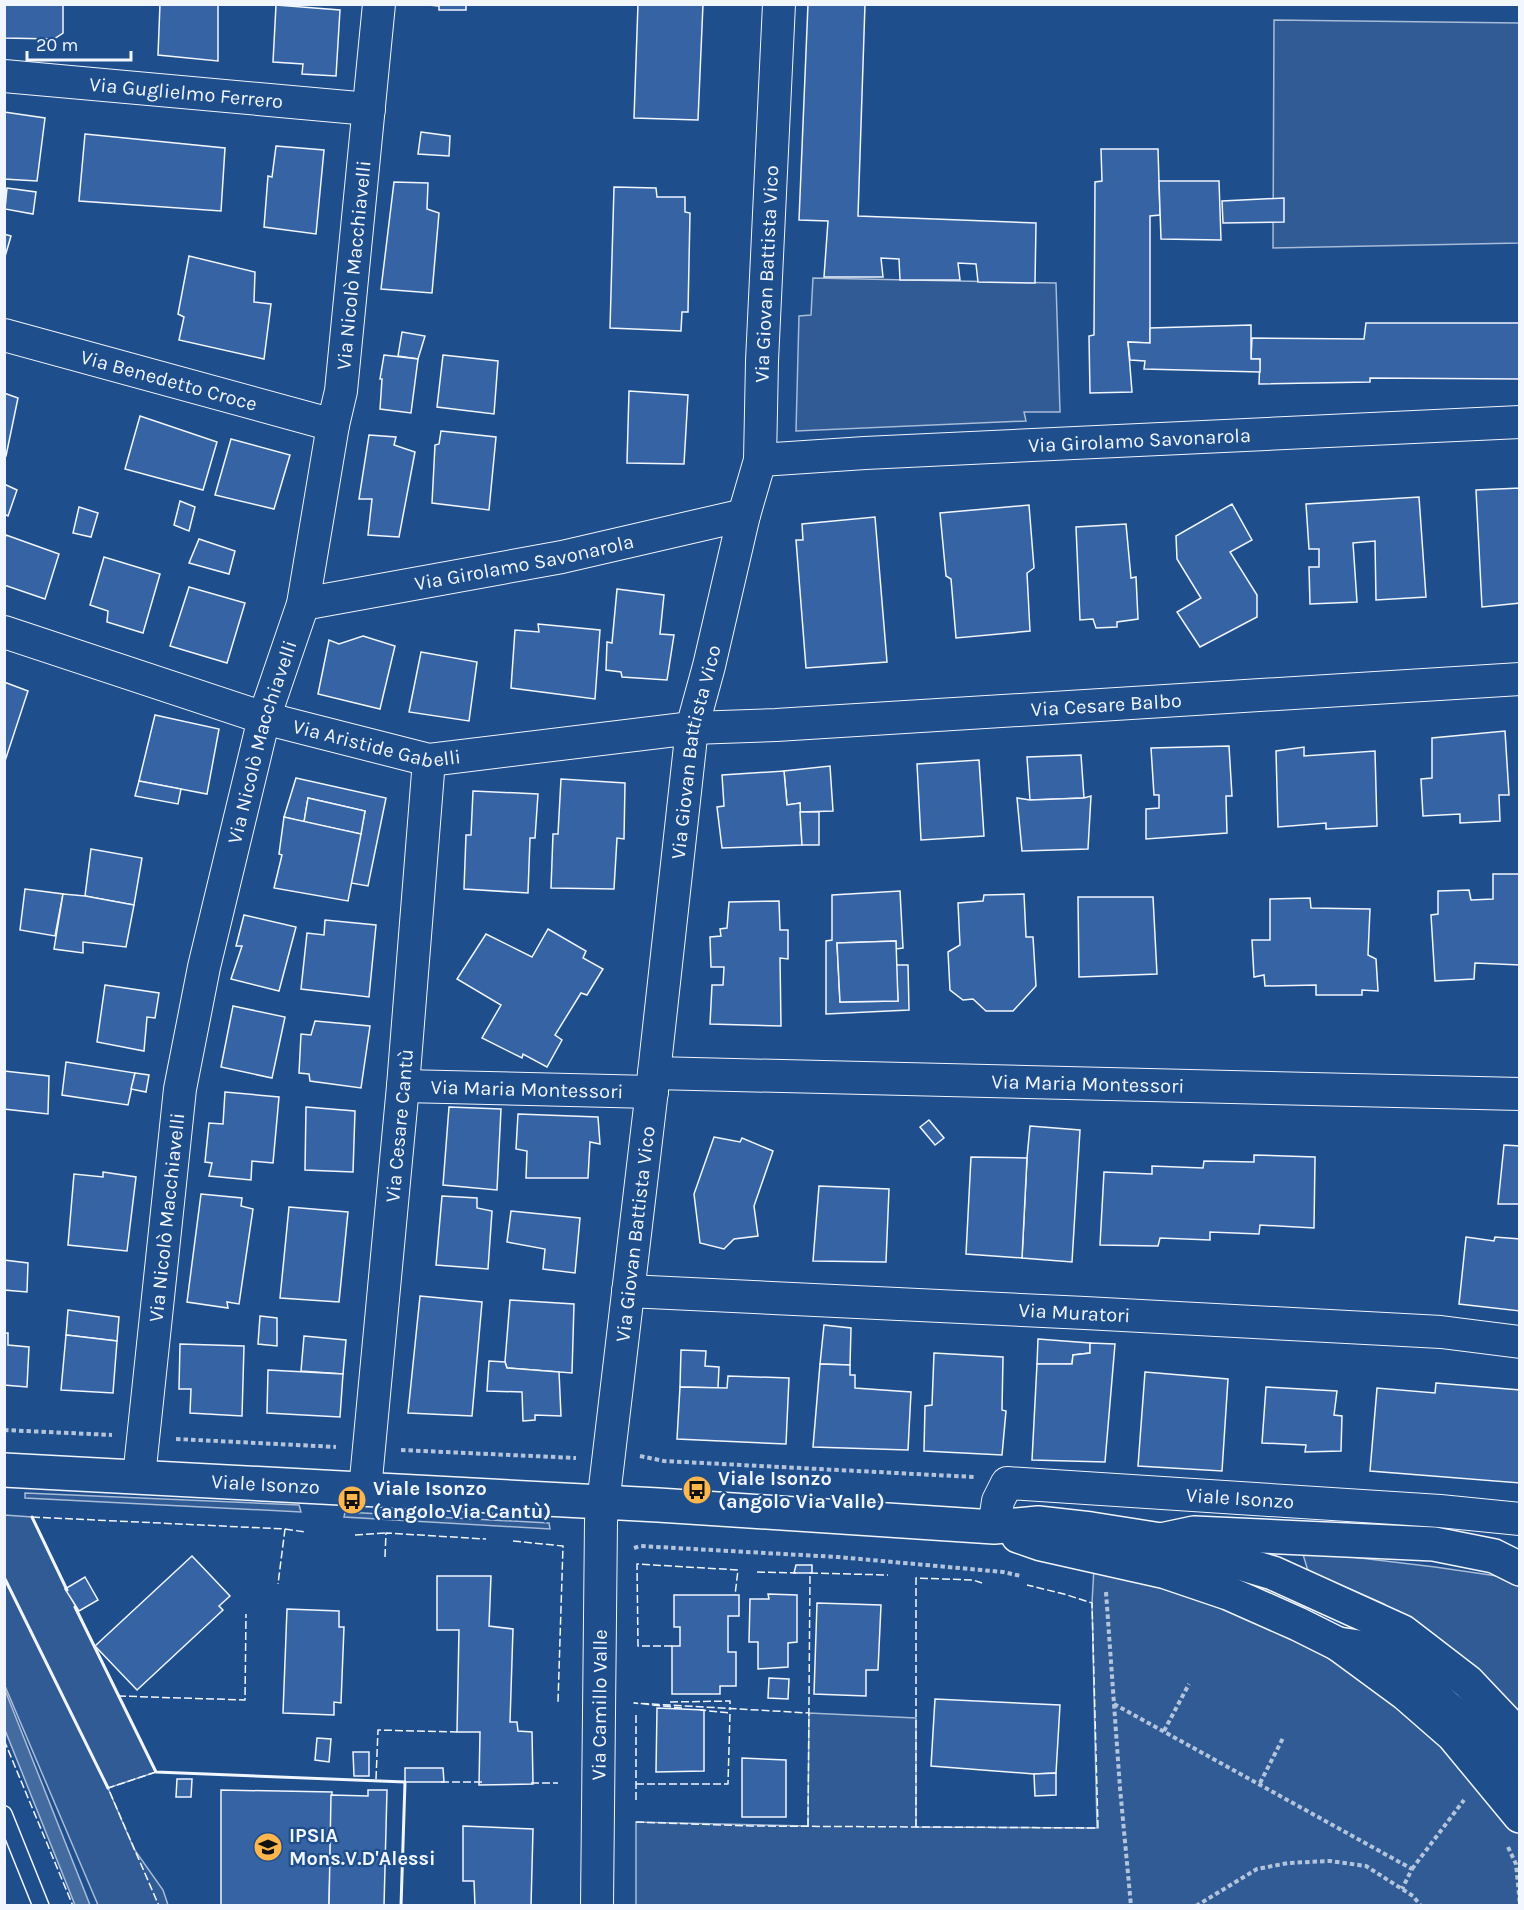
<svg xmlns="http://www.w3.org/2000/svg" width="1524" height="1910" viewBox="0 0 1524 1910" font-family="Karla,sans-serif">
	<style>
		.built { fill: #305b95; stroke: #a8bbd7; stroke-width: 1.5 }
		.water { fill: #446ba0; stroke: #a8bbd7; stroke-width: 1.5 }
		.building { fill: #3563a3; stroke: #f2f6ff; stroke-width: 1.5 }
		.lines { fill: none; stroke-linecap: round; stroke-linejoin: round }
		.service-casing { stroke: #f2f6ff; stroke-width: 18 }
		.minor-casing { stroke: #f2f6ff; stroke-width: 34 }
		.tertiary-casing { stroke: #f2f6ff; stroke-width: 36 }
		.secondary-casing { stroke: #f2f6ff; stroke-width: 36 }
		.path { stroke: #b3c4dc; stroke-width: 4; stroke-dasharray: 4.5 3; stroke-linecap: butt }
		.service { stroke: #1f4e8c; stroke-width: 15 }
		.minor { stroke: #1f4e8c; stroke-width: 32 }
		.tertiary { stroke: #1f4e8c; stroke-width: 33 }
		.secondary { stroke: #1f4e8c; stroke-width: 33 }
		.fence { stroke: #f2f6ff; stroke-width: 1.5; stroke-dasharray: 8 3; stroke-linecap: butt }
		.wall { stroke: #f2f6ff; stroke-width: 3 }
		.labels { text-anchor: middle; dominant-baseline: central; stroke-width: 4.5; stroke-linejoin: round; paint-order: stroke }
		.street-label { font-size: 20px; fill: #f2f6ff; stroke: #1f4e8c }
		.poi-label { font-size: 20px; font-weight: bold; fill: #f2f6ff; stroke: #1f4e8c; text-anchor: start }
	</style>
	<rect width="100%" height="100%" fill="#1f4e8c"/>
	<g class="built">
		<polygon points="1274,20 1519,23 1519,243 1273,248"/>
		<polygon points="813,278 1056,283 1060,412 1024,412 1026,421 796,431 799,316 811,315"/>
		<polygon points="25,1493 299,1505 301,1512 25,1498"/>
		<polygon points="345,1512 549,1523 550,1529 344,1517"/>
		<polygon points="4,1515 32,1517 156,1772 108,1788 134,1849 163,1890 168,1905 98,1905 5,1686"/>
		<polygon points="1302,1551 1435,1567 1504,1577 1519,1586 1519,1721 1384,1604 1308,1571"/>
		<polygon points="1094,1567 1189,1588 1315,1644 1430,1725 1519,1831 1519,1905 636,1906 636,1822 808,1826 809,1713 916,1718 916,1827 1097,1828 1092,1603"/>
	</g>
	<polygon class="water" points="5,1690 90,1905 75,1905 5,1730"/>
	<g class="building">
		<polygon points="4,4 63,4 63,33 54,39 4,38"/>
		<polygon points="160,4 218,4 218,61 158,55"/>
		<polygon points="418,4 466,4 466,10 439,10 439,6"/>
		<polygon points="638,4 703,4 698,120 634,118"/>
		<polygon points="808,4 865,4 858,216 1036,223 1035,283 978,282 976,264 958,263 960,280 900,280 899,259 881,258 883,277 824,277 828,221 799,220"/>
		<polygon points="276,5 340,10 336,76 302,74 303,64 273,62"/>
		<polygon points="4,112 45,118 37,181 4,179"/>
		<polygon points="421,132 450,136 449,156 418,154"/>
		<polygon points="85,134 225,148 221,211 79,201"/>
		<polygon points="276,146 324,150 316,234 264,227 268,176 272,177"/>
		<polygon points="1101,149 1158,149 1160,215 1150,216 1150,343 1128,342 1132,392 1090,393 1089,336 1094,335 1095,182 1102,181"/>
		<polygon points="1159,181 1219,181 1221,240 1161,239"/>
		<polygon points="394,182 428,183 427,209 439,213 432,293 381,289"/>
		<polygon points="614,187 656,188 657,197 685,197 685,212 690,213 688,312 682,312 681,331 610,328"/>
		<polygon points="7,188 36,192 33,214 5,209"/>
		<polygon points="1284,198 1284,222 1223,223 1222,201"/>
		<polygon points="4,234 11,236 4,260"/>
		<polygon points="189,256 255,272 254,302 271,304 264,359 179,340 184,317 178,314"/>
		<polygon points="1366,323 1520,323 1520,379 1370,378 1370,382 1259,384 1260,359 1251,359 1252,338 1364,339"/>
		<polygon points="1251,325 1251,359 1260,359 1260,372 1144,369 1145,361 1130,360 1128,342 1150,343 1150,328"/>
		<polygon points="402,332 425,336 418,359 398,356"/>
		<polygon points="384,355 418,359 411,413 380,409 382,379 380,379"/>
		<polygon points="443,355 498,361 494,414 437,407"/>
		<polygon points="629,391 688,395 684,464 627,463"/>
		<polygon points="4,393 18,398 6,456 4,456"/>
		<polygon points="140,416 217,442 203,490 125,469"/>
		<polygon points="441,431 496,437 489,510 432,503 435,445 439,444"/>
		<polygon points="369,435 396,437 394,445 415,452 399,537 368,535 372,499 359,499"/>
		<polygon points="231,439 290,455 274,509 215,495"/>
		<polygon points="4,484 17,490 8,516 4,514"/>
		<polygon points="1520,488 1520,603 1482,607 1476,490"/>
		<polygon points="1419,497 1426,597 1376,600 1375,541 1353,543 1357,602 1310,604 1309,567 1319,567 1319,549 1309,549 1306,504"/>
		<polygon points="180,501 195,507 189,531 174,525"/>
		<polygon points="1232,504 1252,540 1230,552 1257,595 1257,617 1200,647 1177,612 1201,598 1177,559 1176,536"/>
		<polygon points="1029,505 1034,568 1027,573 1030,631 956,638 951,579 946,576 940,513"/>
		<polygon points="79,507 98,513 91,537 73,533"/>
		<polygon points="875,517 887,662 806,668 796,540 803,540 802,524"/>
		<polygon points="1126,524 1131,578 1136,577 1138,619 1117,622 1117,627 1096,628 1093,619 1080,620 1076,527"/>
		<polygon points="6,535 59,554 45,599 4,585 4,541"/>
		<polygon points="199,539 235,551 229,574 189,563"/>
		<polygon points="104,557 160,574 143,633 107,622 108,611 90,605"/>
		<polygon points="189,587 245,603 227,663 170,646"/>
		<polygon points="617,589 664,595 660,634 674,635 667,680 622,677 621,672 606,670 607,642 612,643"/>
		<polygon points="538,624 600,630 595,699 511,688 515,630 539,632"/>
		<polygon points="363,636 395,646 380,709 318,694 329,640 339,644"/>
		<polygon points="421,652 477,662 469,721 409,712"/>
		<polygon points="4,682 28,691 4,764"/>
		<polygon points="155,715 219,729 207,794 139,781"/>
		<polygon points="1505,731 1509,795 1499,795 1500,821 1460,823 1460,814 1423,816 1421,779 1432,778 1432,738"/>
		<polygon points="1229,746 1232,796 1226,796 1227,833 1146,839 1146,809 1159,808 1159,795 1154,795 1151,748"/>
		<polygon points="1304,747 1304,756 1375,751 1377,826 1326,829 1326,823 1278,827 1276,751"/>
		<polygon points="1081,755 1084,798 1030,800 1027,757"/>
		<polygon points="979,760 984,836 921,840 917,764"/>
		<polygon points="830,766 833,811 800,812 800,803 787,805 784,771"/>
		<polygon points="784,771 787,805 800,803 802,845 722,848 717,807 724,806 722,775"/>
		<polygon points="296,778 386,798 368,886 351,883 365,811 308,798 304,822 284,817"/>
		<polygon points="561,779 625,783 624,839 617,838 614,889 551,888 553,834 558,834"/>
		<polygon points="139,781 181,789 178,804 135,796"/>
		<polygon points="473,791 538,794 535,838 530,838 528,893 464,889 466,835 471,835"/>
		<polygon points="1091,796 1088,849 1022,851 1017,798 1030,800 1084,798"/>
		<polygon points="308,798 365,811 361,834 304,822"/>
		<polygon points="800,812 819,812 819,845 802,845"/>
		<polygon points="284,817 361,834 348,901 274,888 282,855 279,854"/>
		<polygon points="91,849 142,858 134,905 85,896"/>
		<polygon points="1493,874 1520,874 1520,965 1475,963 1474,979 1435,981 1431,915 1438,914 1438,891 1469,890 1471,900 1493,899"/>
		<polygon points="25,889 63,894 55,936 20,930"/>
		<polygon points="900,891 903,948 896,949 896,941 837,943 840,1002 898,1001 896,965 908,965 909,1010 826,1014 826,941 832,940 832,895"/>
		<polygon points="63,894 85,896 134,905 126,947 83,942 83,953 54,949"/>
		<polygon points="1024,894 1026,937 1033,937 1036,986 1013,1011 986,1011 973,999 963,1000 950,990 948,952 960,945 958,903 983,901 984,895"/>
		<polygon points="1078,897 1153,897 1157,974 1079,977"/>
		<polygon points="1310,898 1311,908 1370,909 1368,955 1376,959 1378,991 1362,990 1362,995 1316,995 1316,985 1265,986 1264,975 1254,977 1252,940 1270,940 1270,899"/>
		<polygon points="779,901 780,930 788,930 788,959 780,958 781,1026 710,1024 712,985 723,985 724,967 711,967 710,937 721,936 720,929 727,928 729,902"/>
		<polygon points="244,915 296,927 279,991 231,979 242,946 236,946"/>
		<polygon points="325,920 376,925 369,997 301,989 307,933 324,935"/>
		<polygon points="548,929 586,951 583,958 603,969 587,995 581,993 555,1035 562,1040 547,1067 523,1054 522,1058 482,1038 501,1005 457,979 486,934 532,957"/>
		<polygon points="896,941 898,1001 840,1002 837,943"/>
		<polygon points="105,985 159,993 155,1018 147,1017 144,1051 97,1042"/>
		<polygon points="233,1006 285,1017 272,1078 221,1067"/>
		<polygon points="315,1021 370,1026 361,1088 310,1081 309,1074 299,1073 301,1034 311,1035"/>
		<polygon points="66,1062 135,1073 128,1105 62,1095"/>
		<polygon points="4,1071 49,1076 48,1114 4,1109"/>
		<polygon points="135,1073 149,1075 146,1092 131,1089"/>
		<polygon points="225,1092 279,1097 273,1163 252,1161 251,1180 209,1176 212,1163 205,1162 209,1123 223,1124"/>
		<polygon points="306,1107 355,1111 353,1172 305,1170"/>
		<polygon points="449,1107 501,1109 497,1190 443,1185"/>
		<polygon points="518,1114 598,1117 600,1144 590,1142 588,1178 526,1178 527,1151 516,1149"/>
		<polygon points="929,1120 944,1138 935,1145 920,1127"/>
		<polygon points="1030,1126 1080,1130 1072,1262 1022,1258 1027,1158"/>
		<polygon points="714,1137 740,1142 742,1138 773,1151 754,1206 758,1236 734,1239 724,1249 700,1243 694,1194"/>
		<polygon points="1504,1145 1520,1146 1520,1204 1498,1204"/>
		<polygon points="1254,1155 1315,1157 1314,1228 1260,1225 1259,1234 1210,1232 1210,1240 1160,1238 1158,1246 1100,1245 1104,1172 1152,1174 1152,1166 1203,1168 1204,1161 1254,1162"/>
		<polygon points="971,1157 1027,1158 1022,1258 966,1254"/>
		<polygon points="103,1172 136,1177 127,1251 68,1245 74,1174 103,1177"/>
		<polygon points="819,1186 889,1189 886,1262 813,1261"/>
		<polygon points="201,1194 242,1198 241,1206 253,1209 239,1304 227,1302 228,1308 187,1302"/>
		<polygon points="442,1196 477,1198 477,1208 492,1211 488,1269 436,1265"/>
		<polygon points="289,1207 348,1212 339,1302 280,1298"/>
		<polygon points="511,1211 580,1218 575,1273 543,1269 545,1249 507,1242"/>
		<polygon points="1466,1237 1494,1241 1495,1237 1520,1239 1520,1311 1459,1304"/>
		<polygon points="4,1260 28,1263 27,1292 4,1290"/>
		<polygon points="420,1296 482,1302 472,1416 408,1413"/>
		<polygon points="510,1300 574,1304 572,1373 507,1368 505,1362"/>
		<polygon points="68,1310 119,1317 117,1341 66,1335"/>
		<polygon points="260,1316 277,1318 277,1346 258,1344"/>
		<polygon points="824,1325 851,1328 850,1365 820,1364"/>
		<polygon points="4,1333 8,1333 8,1345 29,1347 27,1387 4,1385"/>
		<polygon points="66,1335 117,1341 113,1393 61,1390"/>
		<polygon points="304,1336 346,1340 343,1374 301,1371"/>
		<polygon points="1038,1339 1090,1343 1090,1353 1073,1355 1072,1364 1037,1364"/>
		<polygon points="1090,1343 1115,1344 1105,1462 1032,1460 1037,1364 1072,1364 1073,1355 1090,1353"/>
		<polygon points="180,1344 244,1346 242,1416 190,1413 191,1389 179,1389"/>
		<polygon points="681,1350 706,1351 705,1366 719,1367 718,1388 680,1387"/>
		<polygon points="934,1353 1003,1357 1002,1410 1006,1411 1002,1455 924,1451 925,1406 932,1405"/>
		<polygon points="489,1361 505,1362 507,1368 559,1372 561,1416 535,1415 535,1420 523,1421 522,1392 487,1391"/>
		<polygon points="820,1364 850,1365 850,1375 855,1375 855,1388 911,1392 908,1450 813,1447"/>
		<polygon points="268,1370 343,1374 340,1417 267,1413"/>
		<polygon points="1145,1372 1228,1379 1222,1471 1138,1466"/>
		<polygon points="728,1376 789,1378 786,1444 677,1439 680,1387 727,1388"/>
		<polygon points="1436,1383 1520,1390 1520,1483 1370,1471 1377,1388 1435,1393"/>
		<polygon points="1266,1387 1337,1391 1334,1415 1342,1416 1341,1451 1305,1452 1306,1445 1262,1443"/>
		<polygon points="192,1556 230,1596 219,1606 223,1610 137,1690 95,1646"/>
		<polygon points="796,1565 812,1565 812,1573 794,1573"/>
		<polygon points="437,1576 491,1576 489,1626 513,1629 510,1722 517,1722 518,1731 532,1732 533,1784 479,1785 480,1732 457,1732 459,1630 437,1630"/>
		<polygon points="85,1577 98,1600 79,1611 65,1589"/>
		<polygon points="768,1594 797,1595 797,1642 788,1643 788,1667 758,1669 758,1642 749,1642 750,1599 769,1599"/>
		<polygon points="674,1595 739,1595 739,1616 728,1616 728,1652 736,1652 736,1686 720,1686 720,1694 672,1694 672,1646 680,1646 680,1627 674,1627"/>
		<polygon points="817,1603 881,1605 878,1670 866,1670 866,1696 814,1694"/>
		<polygon points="287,1609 339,1611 339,1627 344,1627 341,1703 334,1702 334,1715 283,1713"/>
		<polygon points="769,1678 789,1679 788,1699 768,1698"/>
		<polygon points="935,1699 1060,1705 1056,1773 1034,1774 931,1766"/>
		<polygon points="657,1708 704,1710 704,1771 656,1772"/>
		<polygon points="317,1738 331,1739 329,1762 315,1760"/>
		<polygon points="353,1752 369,1752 369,1776 354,1776"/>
		<polygon points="742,1758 786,1760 786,1817 742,1817"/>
		<polygon points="405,1768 443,1768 444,1782 405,1782"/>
		<polygon points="1056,1773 1056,1795 1035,1796 1034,1774"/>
		<polygon points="177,1779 192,1779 191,1797 176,1797"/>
		<polygon points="221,1790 332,1792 329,1906 221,1906"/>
		<polygon points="368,1790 387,1790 384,1906 329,1906 331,1795 368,1796"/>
		<polygon points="463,1826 533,1829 531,1906 475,1906 474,1881 463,1881"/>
	</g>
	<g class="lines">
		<g class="service-casing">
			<polyline id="service" points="4,1814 41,1906"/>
		</g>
		<g class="minor-casing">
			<g id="minor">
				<path id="s1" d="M4,76L369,109"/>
				<path id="s2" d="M4,335L333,425"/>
				<path id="s3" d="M760,460L865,453L1520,422"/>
				<path id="s4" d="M303,604L562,557L744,515"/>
				<path id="s5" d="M4,632L264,718L429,760L692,728L776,725L1520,679"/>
				<path id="s6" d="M654,1073L1520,1094"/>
				<path id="s7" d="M403,1086L652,1092"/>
				<path id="s8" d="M628,1291L1085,1313L1441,1332L1520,1342"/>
				<path id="s9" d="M139,1477L180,1089L204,967L264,718L303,604L333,425L341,391L379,4"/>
				<path id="s10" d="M365,1490L403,1086L429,760"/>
				<path id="s11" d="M994,1527L998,1501L1007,1483L1440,1511L1520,1519"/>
				<path id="s12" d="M597,1906L601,1521L654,1073L692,728L709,666L744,515L760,460L762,361L779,4"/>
			</g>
		</g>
		<g class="tertiary-casing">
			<g id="tertiary">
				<polyline points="1161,1540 1194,1533 1434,1544 1494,1556 1520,1569"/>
				<polyline points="1338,1644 1380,1650 1435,1697 1520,1773"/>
			</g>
		</g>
		<g class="secondary-casing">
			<g id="secondary">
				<path id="s13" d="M4,1470L658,1505L994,1527L1038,1523L1091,1529L1161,1540L1273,1573L1403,1632L1468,1682L1520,1737"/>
				<polyline points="1018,1536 1041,1544 1166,1572 1228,1593 1298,1624 1338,1644 1406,1694 1453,1735 1520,1816"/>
			</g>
		</g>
		<g class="path">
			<polyline points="4,1430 112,1435"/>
			<polyline points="176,1439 336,1447"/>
			<polyline points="401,1450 576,1458"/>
			<polyline points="640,1456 664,1461 974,1477"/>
			<polyline points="634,1548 640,1546 838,1557 1003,1572 1021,1576"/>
			<polyline points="1106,1592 1120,1788 1131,1906"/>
			<polyline points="1114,1704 1412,1869 1402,1889"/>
			<polyline points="1164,1731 1189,1684"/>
			<polyline points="1260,1783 1283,1738"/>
			<polyline points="1508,1847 1516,1864 1520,1905"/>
			<polyline points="1412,1869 1464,1800"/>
			<polyline points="1196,1906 1257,1869 1288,1863 1330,1861 1366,1866 1413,1896 1421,1906"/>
		</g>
		<use href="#service" class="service"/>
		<use href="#minor" class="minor"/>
		<use href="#tertiary" class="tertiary"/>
		<use href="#secondary" class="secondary"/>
		<g class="fence">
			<polyline points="32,1517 285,1529 278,1584"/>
			<polyline points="285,1529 305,1532"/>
			<polyline points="355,1535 386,1533"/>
			<polyline points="513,1541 563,1546 558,1702"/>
			<polyline points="385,1557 386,1533 486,1539"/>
			<polyline points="757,1572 796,1573"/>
			<polyline points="672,1646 638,1646 637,1564 738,1570 735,1595"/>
			<polyline points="118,1696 245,1700 246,1614"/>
			<polyline points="670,1702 730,1701 730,1710"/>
			<polyline points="682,1708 634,1703 809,1713"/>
			<polyline points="636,1715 636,1801"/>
			<polyline points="4,1740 73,1906"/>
			<polyline points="156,1772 108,1788 159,1906"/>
			<polyline points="376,1779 378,1730 457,1732"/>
			<polyline points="441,1782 483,1782"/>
			<polyline points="531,1783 558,1783"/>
			<polyline points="636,1784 728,1784 730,1713 700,1710"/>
			<polyline points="636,1822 751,1826 1098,1828 1092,1603 1064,1594 1027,1585"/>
			<polyline points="808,1826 810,1573 888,1575"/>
			<polyline points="916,1827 916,1578 973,1580 982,1583"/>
		</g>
		<g class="wall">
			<polyline points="32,1517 67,1590"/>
			<polyline points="4,1577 108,1788"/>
			<polyline points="75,1607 156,1772 405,1782 401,1906"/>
		</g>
	</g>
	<defs>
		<g id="bus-disc" transform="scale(1.5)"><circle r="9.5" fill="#ffb74d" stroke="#1f4e8c"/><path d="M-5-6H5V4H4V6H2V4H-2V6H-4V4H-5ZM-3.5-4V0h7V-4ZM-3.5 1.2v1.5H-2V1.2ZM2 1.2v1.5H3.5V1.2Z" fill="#111"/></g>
		<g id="school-disc" transform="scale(1.5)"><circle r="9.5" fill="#ffb74d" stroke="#1f4e8c"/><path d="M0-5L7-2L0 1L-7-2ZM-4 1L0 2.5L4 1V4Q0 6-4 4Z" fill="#111"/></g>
	</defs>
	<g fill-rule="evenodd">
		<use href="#bus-disc" x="697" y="1490"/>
		<use href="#bus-disc" x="352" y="1500"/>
		<use href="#school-disc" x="268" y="1847"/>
	</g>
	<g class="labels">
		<g class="street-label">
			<text stroke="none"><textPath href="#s1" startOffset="183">Via Guglielmo Ferrero</textPath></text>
			<text stroke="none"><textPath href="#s9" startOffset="1234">Via Nicolò Macchiavelli</textPath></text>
			<text stroke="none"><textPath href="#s12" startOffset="1646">Via Giovan Battista Vico</textPath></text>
			<text stroke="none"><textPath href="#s2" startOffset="171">Via Benedetto Croce</textPath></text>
			<text stroke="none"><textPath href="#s3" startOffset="380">Via Girolamo Savonarola</textPath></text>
			<text stroke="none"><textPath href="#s4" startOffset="225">Via Girolamo Savonarola</textPath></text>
			<text stroke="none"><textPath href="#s5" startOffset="1124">Via Cesare Balbo</textPath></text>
			<text stroke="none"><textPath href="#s5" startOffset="390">Via Aristide Gabelli</textPath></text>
			<text stroke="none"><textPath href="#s9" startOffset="747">Via Nicolò Macchiavelli</textPath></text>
			<text stroke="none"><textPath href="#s12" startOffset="1160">Via Giovan Battista Vico</textPath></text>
			<text stroke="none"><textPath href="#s6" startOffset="434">Via Maria Montessori</textPath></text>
			<text stroke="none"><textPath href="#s7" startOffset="124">Via Maria Montessori</textPath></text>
			<text stroke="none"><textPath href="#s10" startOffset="366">Via Cesare Cantù</textPath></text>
			<text stroke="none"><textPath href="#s9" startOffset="261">Via Nicolò Macchiavelli</textPath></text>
			<text stroke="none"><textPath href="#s12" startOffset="674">Via Giovan Battista Vico</textPath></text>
			<text stroke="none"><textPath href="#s8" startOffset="447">Via Muratori</textPath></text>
			<text stroke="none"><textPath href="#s13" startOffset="262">Viale Isonzo</textPath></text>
			<text stroke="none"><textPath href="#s11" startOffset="280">Viale Isonzo</textPath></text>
			<text stroke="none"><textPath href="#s12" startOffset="201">Via Camillo Valle</textPath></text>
		</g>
		<g class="poi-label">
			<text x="718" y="1478">Viale Isonzo<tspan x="718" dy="23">(angolo Via Valle)</tspan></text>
			<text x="373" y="1488">Viale Isonzo<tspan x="373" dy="23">(angolo Via Cantù)</tspan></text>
			<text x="289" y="1835">IPSIA<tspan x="289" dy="23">Mons.V.D'Alessi</tspan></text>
		</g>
	</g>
	<rect width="1524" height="1910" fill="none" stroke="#f2f6ff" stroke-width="12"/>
	<path d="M27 51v9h104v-9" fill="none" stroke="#f2f6ff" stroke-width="3"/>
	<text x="36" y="51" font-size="18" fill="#f2f6ff" stroke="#1f4e8c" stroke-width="4.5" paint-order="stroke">20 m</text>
</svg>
